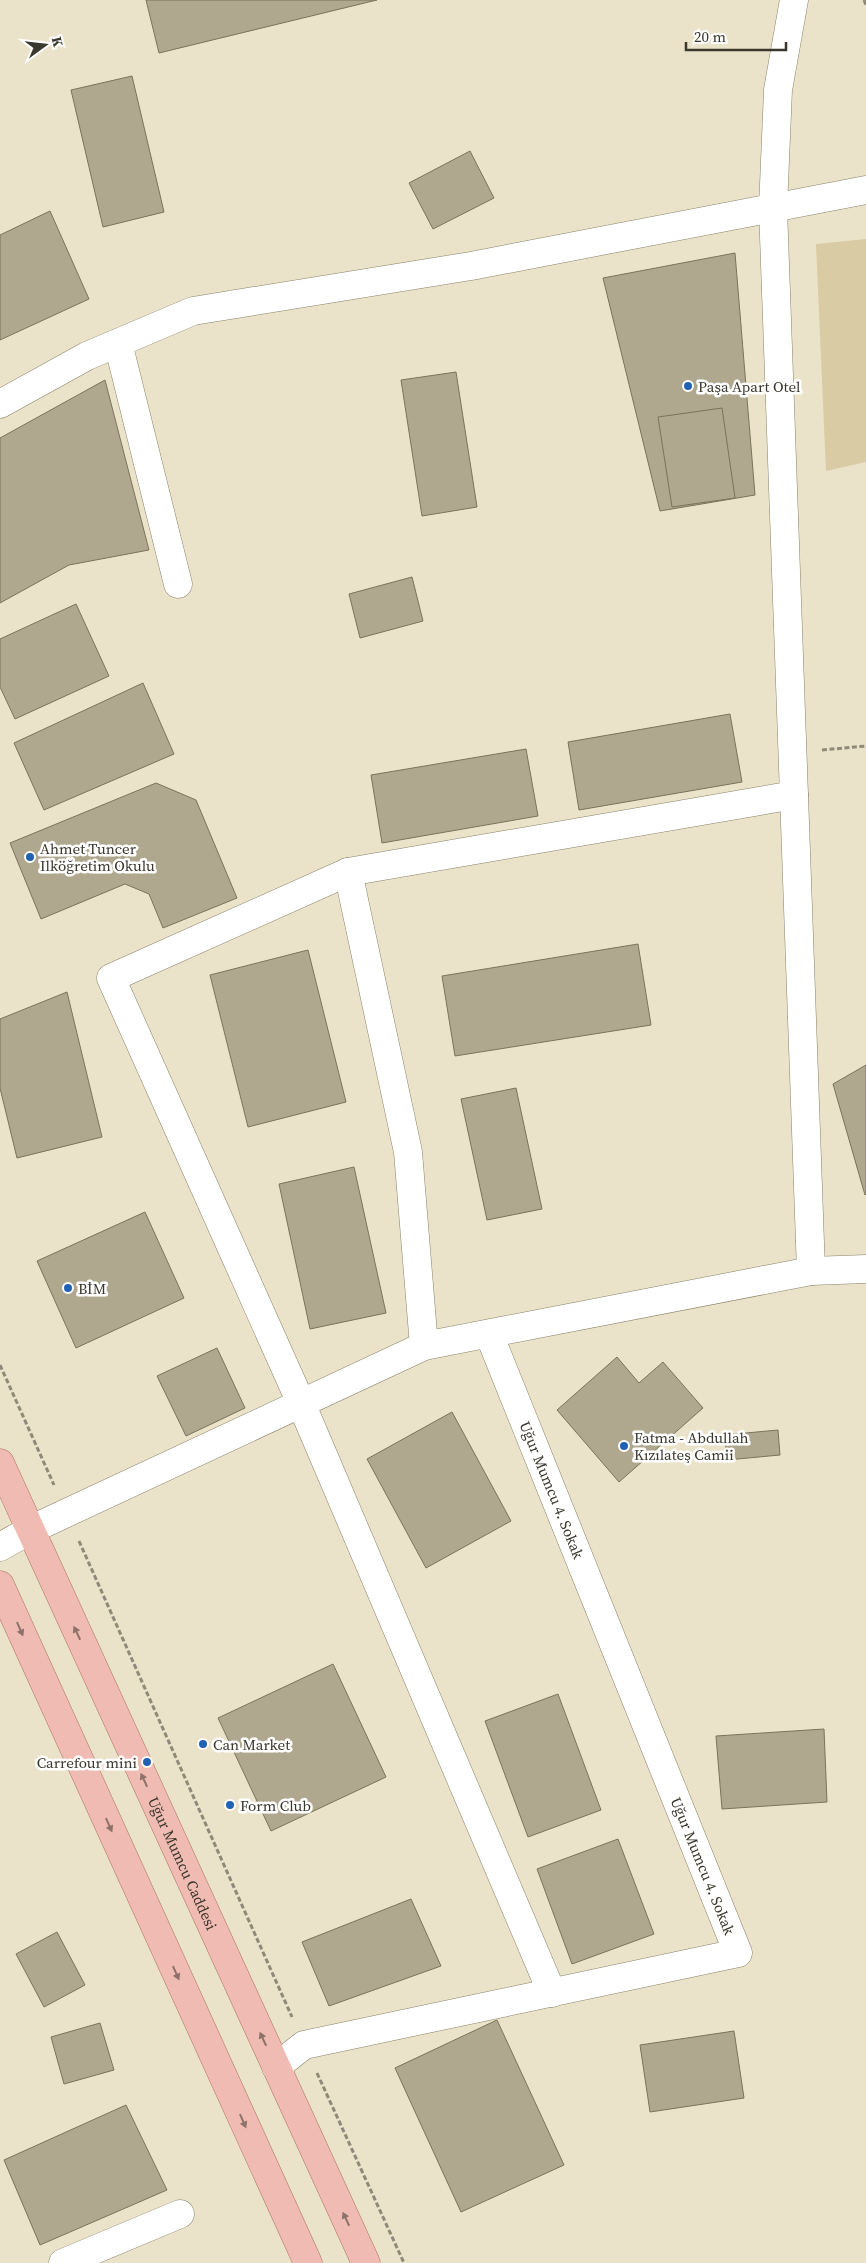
<svg xmlns="http://www.w3.org/2000/svg" width="866" height="2263" viewBox="0 0 866 2263" font-family="'Source Serif 4',serif">
	<style>
		.green { fill: #d9cca4 }
		.building { fill: #afa88f; stroke: #7a735c }
		.lines { fill: none; stroke-linecap: round; stroke-linejoin: round }
		.minor-casing { stroke: #888169; stroke-width: 29 }
		.major-casing { stroke: #aa7062; stroke-width: 29 }
		.path { stroke: #8f8a78; stroke-width: 3; stroke-dasharray: 5 2.5; stroke-linecap: butt }
		.minor { stroke: #fff; stroke-width: 28 }
		.major { stroke: #f0bbb2; stroke-width: 28 }
		.oneway { fill: #8c7269 }
		.poi-dot { fill: #2262b3; stroke: #fff; stroke-width: 2 }
		.labels { text-anchor: middle; dominant-baseline: central; stroke-width: 5; stroke-linejoin: round; paint-order: stroke }
		.poi-label { font-size: 15px; fill: #3a372d; stroke: #fff; text-anchor: start }
		.street-label { font-size: 15px; fill: #3a372d; stroke: #fff }
	</style>
	<rect width="100%" height="100%" fill="#ebe3c9"/>
	<polygon class="green" points="866,239 866,462 826,471 816,244"/>
	<g class="building">
		<polygon points="146,0 377,0 159,53"/>
		<polygon points="132,76 164,212 103,227 71,90"/>
		<polygon points="470,151 494,198 433,229 409,183"/>
		<polygon points="50,211 89,299 0,340 0,235"/>
		<polygon points="735,253 755,495 660,511 603,278"/>
		<polygon points="456,372 477,507 422,516 401,380"/>
		<polygon points="105,380 149,550 69,565 0,603 0,438"/>
		<polygon points="722,408 735,498 672,507 658,417"/>
		<polygon points="412,577 423,621 360,638 349,594"/>
		<polygon points="76,604 109,676 15,719 0,687 0,639"/>
		<polygon points="143,683 174,754 44,810 14,743"/>
		<polygon points="730,714 742,782 579,810 568,742"/>
		<polygon points="526,749 538,816 382,843 371,775"/>
		<polygon points="156,783 196,800 237,898 163,928 149,894 125,884 41,919 10,843"/>
		<polygon points="638,944 651,1025 455,1056 442,976"/>
		<polygon points="308,950 346,1102 248,1127 210,975"/>
		<polygon points="67,992 102,1137 17,1158 0,1088 0,1019"/>
		<polygon points="866,1065 866,1194 865,1195 833,1084"/>
		<polygon points="516,1088 542,1209 487,1220 461,1099"/>
		<polygon points="354,1167 386,1313 310,1329 279,1184"/>
		<polygon points="145,1212 184,1298 76,1348 37,1261"/>
		<polygon points="217,1348 245,1408 186,1436 157,1376"/>
		<polygon points="617,1357 639,1383 663,1362 703,1408 619,1482 557,1410"/>
		<polygon points="452,1412 511,1521 426,1568 367,1459"/>
		<polygon points="778,1430 780,1455 727,1460 725,1435"/>
		<polygon points="333,1664 386,1777 271,1831 218,1718"/>
		<polygon points="558,1694 601,1810 528,1837 485,1721"/>
		<polygon points="824,1729 827,1802 722,1809 716,1736"/>
		<polygon points="618,1839 654,1934 572,1964 537,1869"/>
		<polygon points="411,1899 441,1966 329,2006 302,1942"/>
		<polygon points="57,1932 85,1985 44,2007 16,1954"/>
		<polygon points="497,2020 564,2165 461,2212 395,2068"/>
		<polygon points="100,2023 114,2070 64,2084 51,2037"/>
		<polygon points="734,2031 744,2098 650,2112 640,2045"/>
		<polygon points="126,2105 167,2190 40,2245 4,2160"/>
	</g>
	<g class="lines">
		<g class="minor-casing">
			<g id="minor">
				<polyline points="794,0 778,90 773,208 811,1271"/>
				<polyline points="118,343 178,584"/>
				<polyline points="0,404 87,356 193,311 471,266 866,190"/>
				<polyline points="348,872 408,1152 424,1346"/>
				<polyline points="0,1547 30,1530 424,1346 811,1271 866,1269"/>
				<polyline points="552,1993 301,1403 111,978 348,872 794,795"/>
				<polyline points="276,2067 304,2045 738,1953 489,1334"/>
				<polyline points="63,2263 180,2214"/>
			</g>
		</g>
		<g class="major-casing">
			<g id="major">
				<path id="s1" d="M0,1463L366,2263"/>
				<polyline points="0,1585 308,2263"/>
			</g>
		</g>
		<g class="path">
			<polyline points="864,0 866,5"/>
			<polyline points="822,750 866,746"/>
			<polyline points="0,1365 54,1485"/>
			<polyline points="79,1541 292,2017"/>
			<polyline points="317,2073 404,2263"/>
		</g>
		<use href="#minor" class="minor"/>
		<use href="#major" class="major"/>
	</g>
	<defs><path id="oneway-solid" d="M-6-.8H1V-3.2L6.5 0L1 3.2V.8H-6Z" transform="scale(1.25)"/></defs>
	<g class="oneway">
		<use href="#oneway-solid" transform="translate(20 1629) rotate(66)"/>
		<use href="#oneway-solid" transform="translate(77 1633) rotate(-115)"/>
		<use href="#oneway-solid" transform="translate(144 1780) rotate(-115)"/>
		<use href="#oneway-solid" transform="translate(109 1825) rotate(66)"/>
		<use href="#oneway-solid" transform="translate(176 1973) rotate(66)"/>
		<use href="#oneway-solid" transform="translate(263 2039) rotate(-115)"/>
		<use href="#oneway-solid" transform="translate(243 2121) rotate(66)"/>
		<use href="#oneway-solid" transform="translate(346 2219) rotate(-115)"/>
	</g>
	<g class="poi-dot">
		<circle cx="688" cy="386" r="5"/>
		<circle cx="30" cy="857" r="5"/>
		<circle cx="68" cy="1288" r="5"/>
		<circle cx="624" cy="1446" r="5"/>
		<circle cx="203" cy="1744" r="5"/>
		<circle cx="147" cy="1762" r="5"/>
		<circle cx="230" cy="1805" r="5"/>
	</g>
	<g class="labels">
		<g class="poi-label">
			<text x="698" y="386">Paşa Apart Otel</text>
			<text x="40" y="848">Ahmet Tuncer<tspan x="40" dy="17">Ilköğretim Okulu</tspan></text>
			<text x="78" y="1288">BİM</text>
			<text x="634" y="1437">Fatma - Abdullah<tspan x="634" dy="17">Kızılateş Camii</tspan></text>
			<text x="213" y="1744">Can Market</text>
			<text x="137" y="1762" text-anchor="end">Carrefour mini</text>
			<text x="240" y="1805">Form Club</text>
		</g>
		<g class="street-label">
			<text transform="translate(552 1490) rotate(68)">Uğur Mumcu 4. Sokak</text>
			<text stroke="none"><textPath href="#s1" startOffset="440">Uğur Mumcu Caddesi</textPath></text>
			<text transform="translate(703 1866) rotate(68)">Uğur Mumcu 4. Sokak</text>
		</g>
	</g>
	<g transform="translate(45 45) rotate(75)" stroke="#ffffff" stroke-width="4" paint-order="stroke">
	<path d="M0-4L9 19L0 12L-9 19Z" fill="#3a372d"/>
	<text y="-8" font-size="14" font-weight="bold" text-anchor="middle" fill="#3a372d">K</text>
	</g>
	<path d="M686 42v8h100v-8" fill="none" stroke="#3a372d" stroke-width="2.5"/>
	<text x="694" y="42" font-size="15" fill="#3a372d" stroke="#ffffff" stroke-width="4" paint-order="stroke">20 m</text>
</svg>
